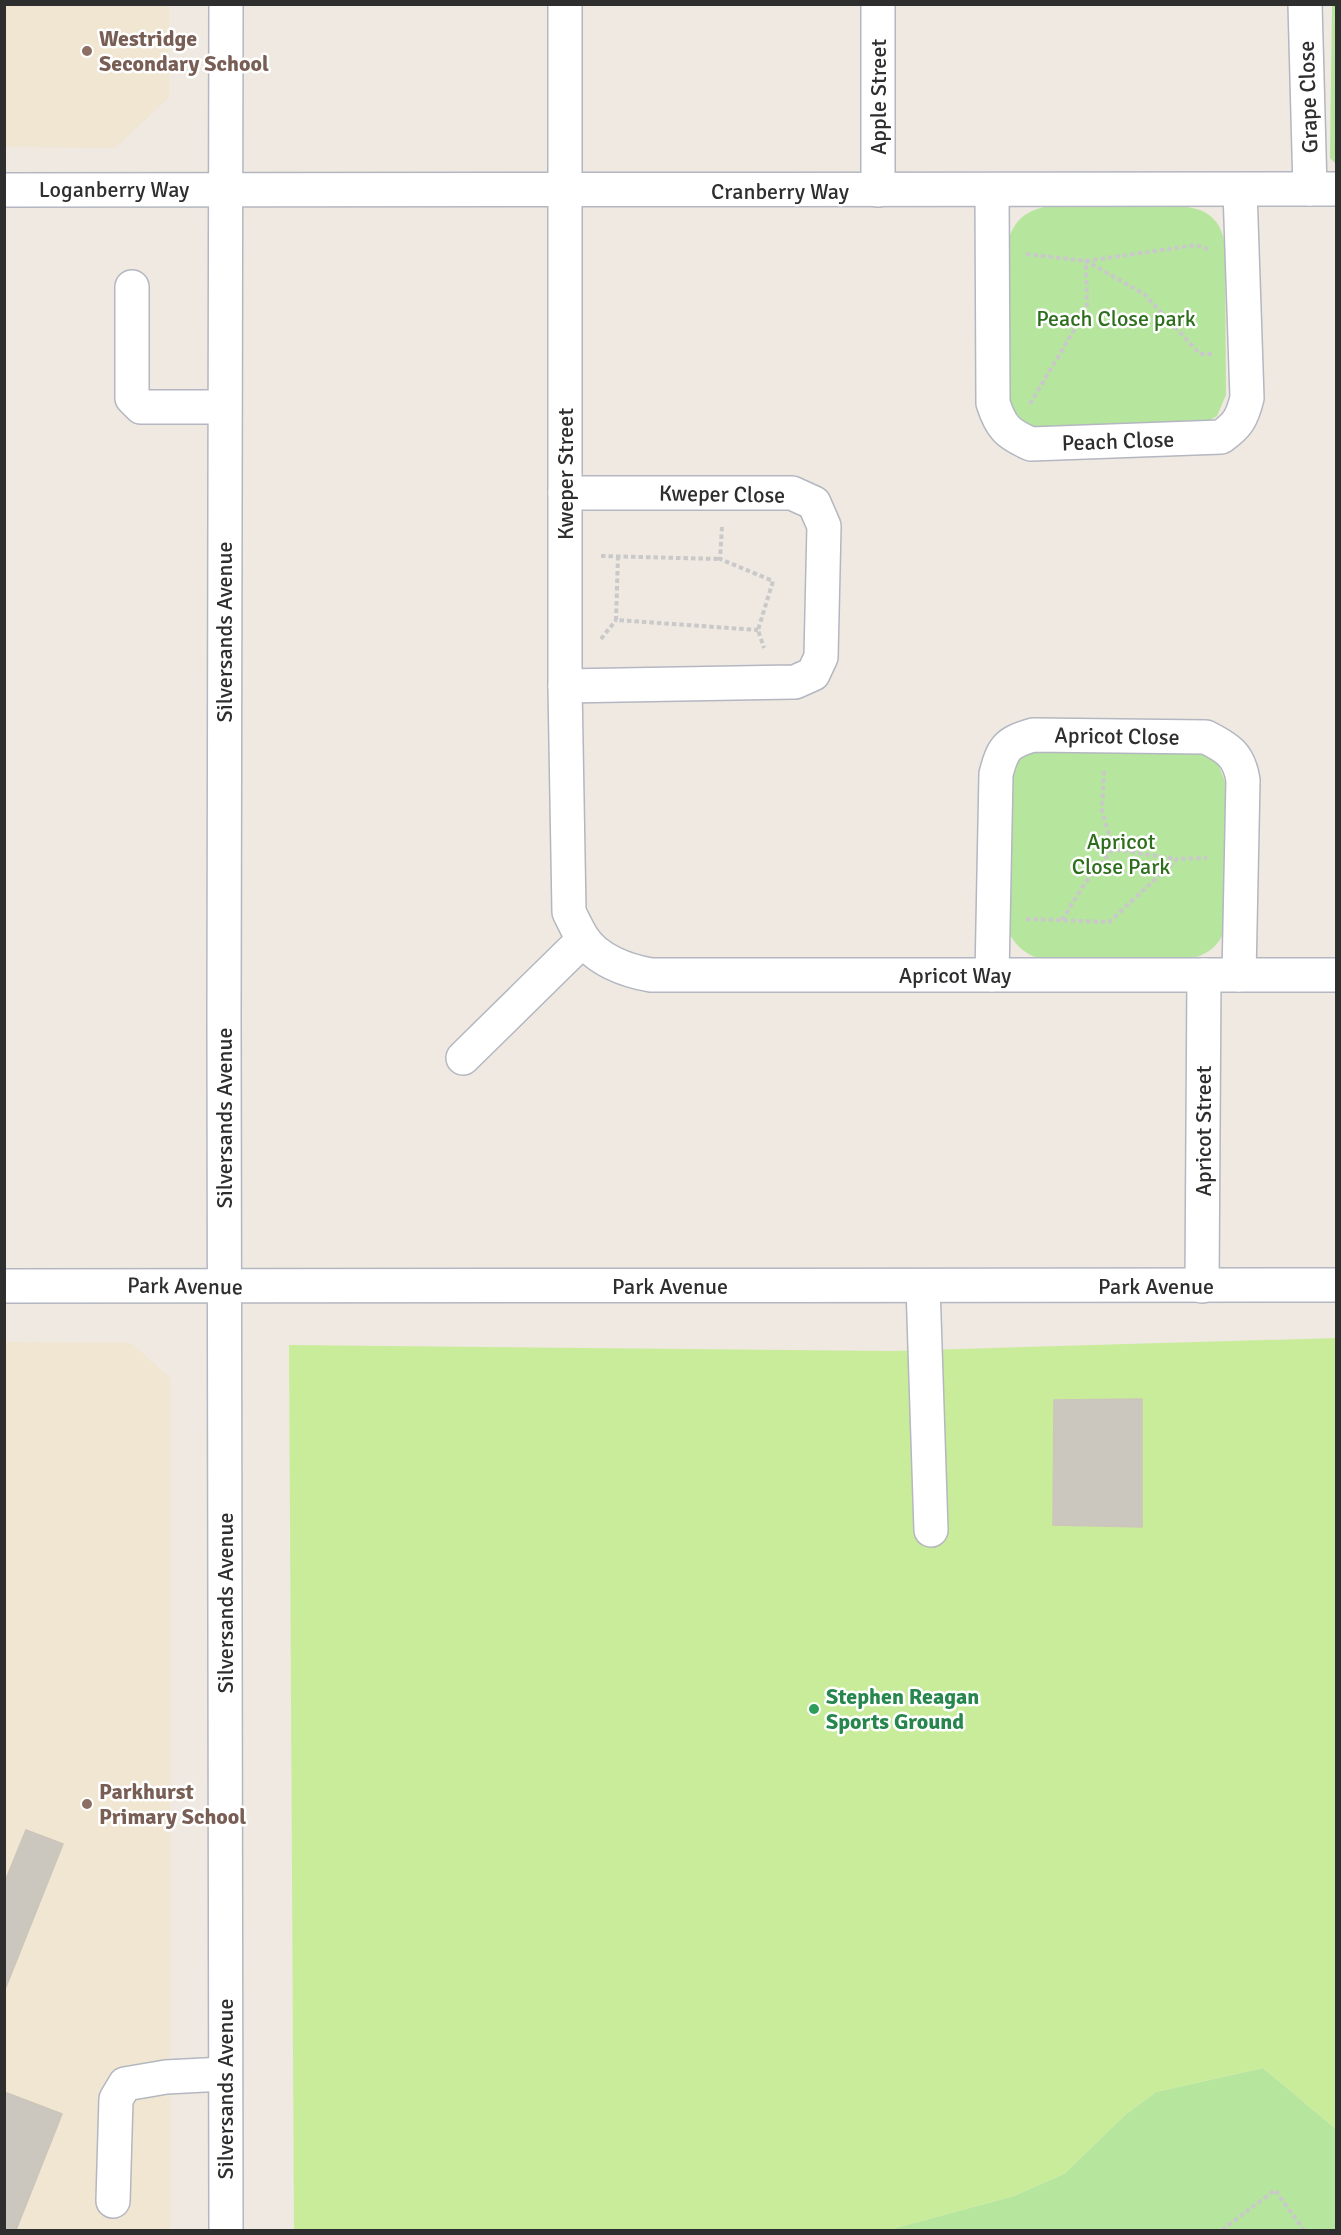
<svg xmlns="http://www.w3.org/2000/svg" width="1341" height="2235" viewBox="0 0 1341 2235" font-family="Signika,sans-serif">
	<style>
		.education { fill: #f0e6d1 }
		.green { fill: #b6e59e }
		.pitch { fill: #c9ec9a }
		.building { fill: #cbc7bf; stroke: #cbc5ba; stroke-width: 1.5 }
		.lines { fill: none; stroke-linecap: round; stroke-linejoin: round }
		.minor-casing { stroke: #b4b7c1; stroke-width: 36 }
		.path { stroke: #c9c9c9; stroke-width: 4; stroke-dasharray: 4.5 3; stroke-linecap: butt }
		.minor { stroke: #fff; stroke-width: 33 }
		.education-dot { fill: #8d6e63; stroke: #fff; stroke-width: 2 }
		.leisure-dot { fill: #2e9e5b; stroke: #fff; stroke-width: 2 }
		.labels { text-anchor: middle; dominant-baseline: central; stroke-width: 5; stroke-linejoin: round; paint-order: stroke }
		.education-label { font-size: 22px; font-weight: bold; fill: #785e54; stroke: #fff; text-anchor: start }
		.street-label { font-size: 22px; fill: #2e2e2e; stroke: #fff }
		.park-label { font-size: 22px; fill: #2c6e1b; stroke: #fff }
		.leisure-label { font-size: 22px; font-weight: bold; fill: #27864d; stroke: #fff; text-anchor: start }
	</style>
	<rect width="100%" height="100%" fill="#efe9e1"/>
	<g class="education">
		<polygon points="5,4 169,5 169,97 115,148 5,147"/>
		<polygon points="5,1342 131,1343 170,1378 170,2230 5,2230"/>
	</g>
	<g class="green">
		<polygon points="1336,4 1336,164 1330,158 1332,5"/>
		<path d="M1044,207H1187C1211,210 1223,224 1225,248L1226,395L1217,416L1207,422L1042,429C1023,423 1013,415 1007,396L1008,241C1014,221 1024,212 1044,207Z"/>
		<path d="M1193,748L1217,761L1226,784V926C1221,943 1211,953 1193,958L1044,960C1026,955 1016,947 1008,931L1010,767L1025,751Z"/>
		<polygon points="1263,2068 1336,2129 1336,2230 888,2230 1014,2196 1064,2174 1125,2115 1156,2092"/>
	</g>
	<polygon class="pitch" points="1336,1338 1336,2129 1263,2068 1156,2092 1125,2115 1064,2174 1014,2196 888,2230 294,2230 289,1345 891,1351"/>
	<g class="building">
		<polygon points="1142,1399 1142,1527 1053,1525 1054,1400"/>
		<polygon points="26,1830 63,1844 4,1992 4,1884"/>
		<polygon points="7,2093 62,2114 16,2230 4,2230 4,2099"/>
	</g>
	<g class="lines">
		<g class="minor-casing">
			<g id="minor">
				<polyline points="226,4 224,1020 226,2230"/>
				<path d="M565,4V686L569,912C573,920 577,929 582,937C596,960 627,971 651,975H1336"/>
				<polyline points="878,4 878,190"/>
				<polyline points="1305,4 1310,189"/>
				<polyline points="4,190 1336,189"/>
				<path d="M992,190L993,403C1001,428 1008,434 1031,444L1221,437C1238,425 1242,418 1247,398L1240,190"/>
				<polyline points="132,287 132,398 141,407 224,407"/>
				<polyline points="565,493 792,493 814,503 824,526 821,657 813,674 795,682 565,686"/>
				<path d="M992,975L996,774C1003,748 1006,743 1033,735L1206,737C1228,748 1239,755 1243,780L1239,975"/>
				<polyline points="463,1058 583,940"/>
				<polyline points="4,1286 1336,1285"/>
				<polyline points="923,1286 931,1530"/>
				<polyline points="1202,1286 1204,975"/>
				<polyline points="113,2201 116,2099 125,2084 166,2077 224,2074"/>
			</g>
		</g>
		<g class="path">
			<polyline points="1026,254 1086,261 1196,245 1208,249"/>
			<polyline points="1030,404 1087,308 1086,261 1144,294 1200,354 1212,354"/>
			<polyline points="722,527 720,559 773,581 758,630 764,648"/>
			<polyline points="601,556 720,559"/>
			<polyline points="618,556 616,620 758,630"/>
			<polyline points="601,639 616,620"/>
			<polyline points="1104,771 1102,810 1113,849 1176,859"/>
			<polyline points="1026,919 1109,922 1177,859 1207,858"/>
			<polyline points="1062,920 1085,883 1113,849"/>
			<polyline points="1222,2230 1275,2190 1304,2230"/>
		</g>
		<use href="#minor" class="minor"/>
	</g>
	<g class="education-dot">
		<circle cx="87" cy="51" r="6"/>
		<circle cx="87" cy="1804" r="6"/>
	</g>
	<circle class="leisure-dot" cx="814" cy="1709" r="6"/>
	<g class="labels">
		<g class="education-label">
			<text x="99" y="38">Westridge<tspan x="99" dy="25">Secondary School</tspan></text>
			<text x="99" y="1791">Parkhurst<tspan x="99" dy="25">Primary School</tspan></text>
		</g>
		<g class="street-label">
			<text transform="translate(878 97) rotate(-90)">Apple Street</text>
			<text transform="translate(1308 97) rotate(-92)">Grape Close</text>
			<text x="114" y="189">Loganberry Way</text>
			<text x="780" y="191">Cranberry Way</text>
			<text transform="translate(1118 441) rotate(-2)">Peach Close</text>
			<text transform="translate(565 474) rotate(-90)">Kweper Street</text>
			<text transform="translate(722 494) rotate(1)">Kweper Close</text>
			<text transform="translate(224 632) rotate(-90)">Silversands Avenue</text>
			<text transform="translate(1117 736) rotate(1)">Apricot Close</text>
			<text x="955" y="975">Apricot Way</text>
			<text transform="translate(224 1118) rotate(-90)">Silversands Avenue</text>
			<text transform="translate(1203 1131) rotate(-90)">Apricot Street</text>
			<text transform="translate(185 1286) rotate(1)">Park Avenue</text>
			<text x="670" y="1286">Park Avenue</text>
			<text x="1156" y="1286">Park Avenue</text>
			<text transform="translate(225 1603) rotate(-90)">Silversands Avenue</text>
			<text transform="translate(225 2089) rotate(-90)">Silversands Avenue</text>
		</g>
		<g class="park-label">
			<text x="1116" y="318">Peach Close park</text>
			<text x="1121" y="841">Apricot<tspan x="1121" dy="25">Close Park</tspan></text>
		</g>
		<g class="leisure-label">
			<text x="826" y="1696">Stephen Reagan<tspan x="826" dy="25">Sports Ground</tspan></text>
		</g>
	</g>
	<rect width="1341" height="2235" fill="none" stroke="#2e2e2e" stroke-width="12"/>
</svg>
